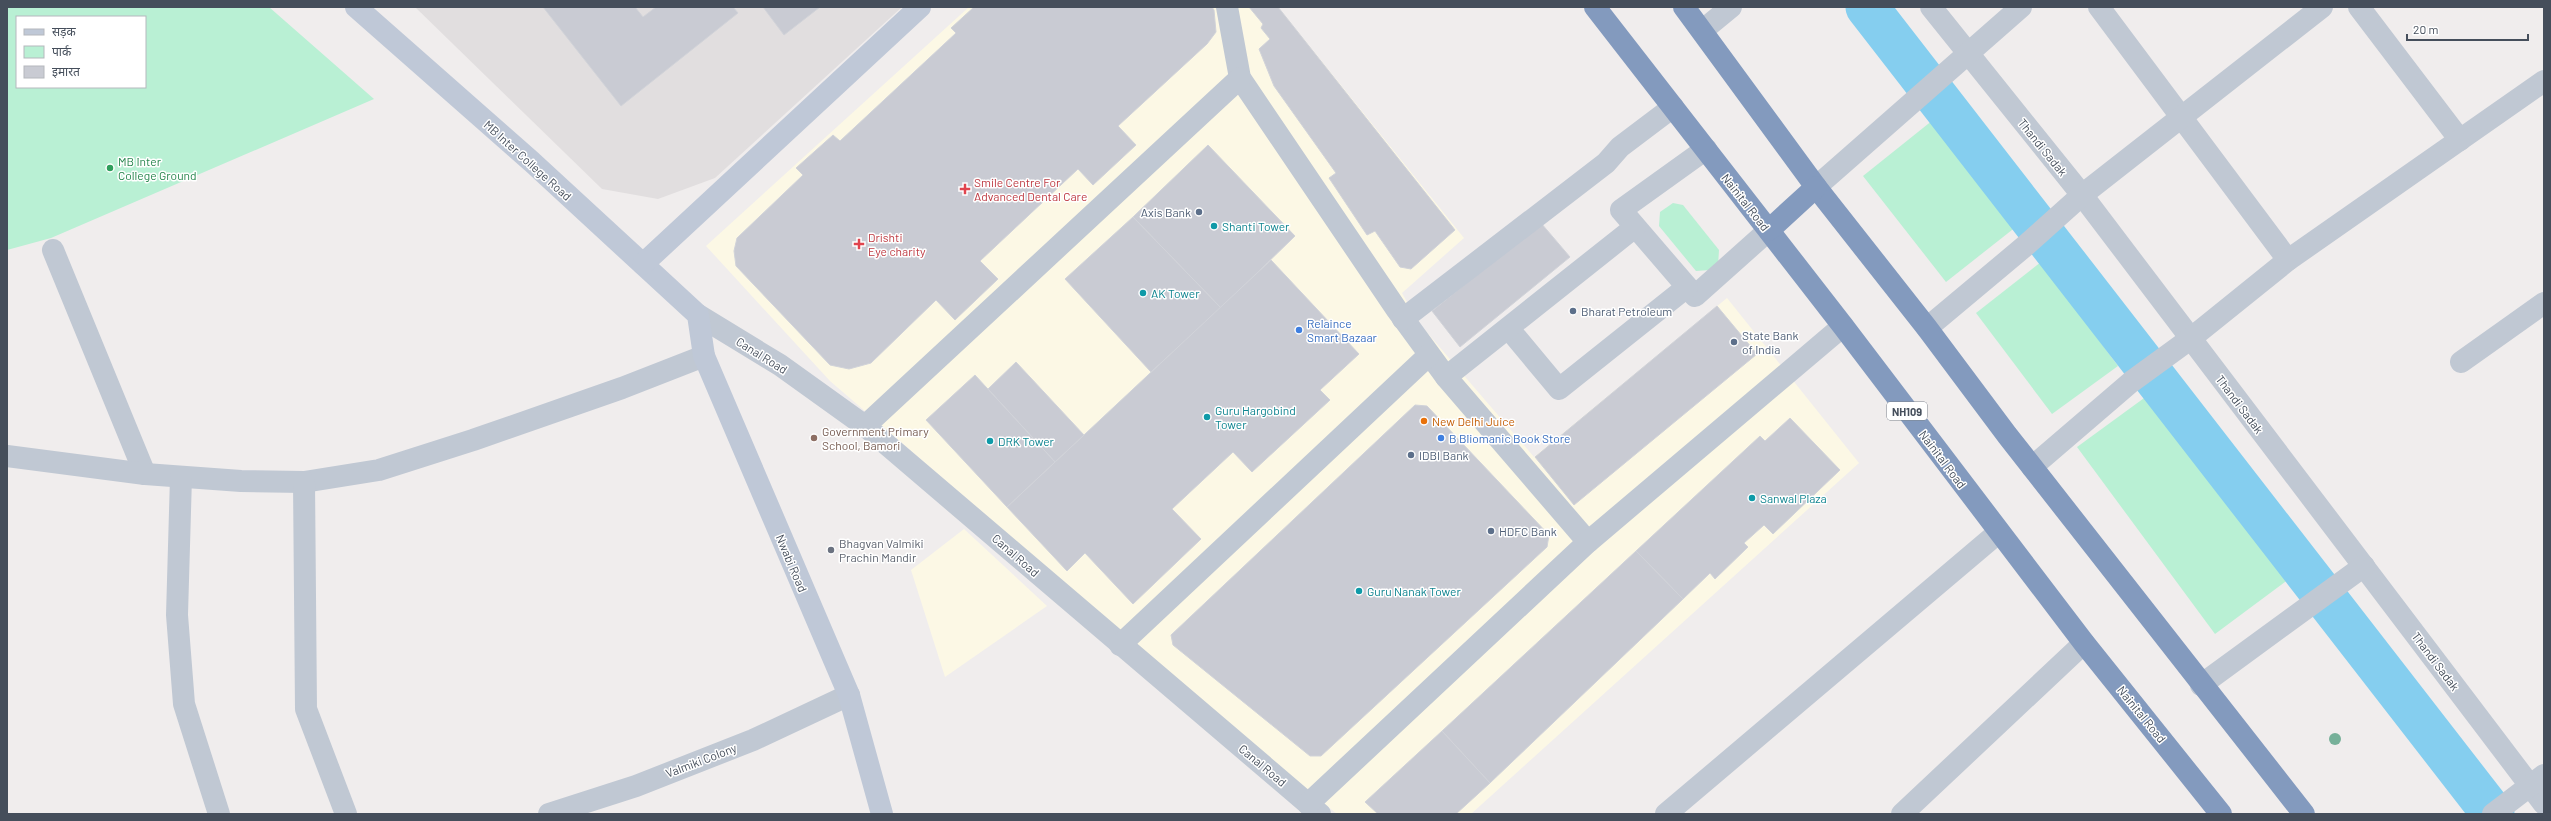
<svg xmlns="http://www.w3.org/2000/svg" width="2551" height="821" viewBox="0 0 2551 821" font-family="Barlow,'Noto Sans Devanagari',sans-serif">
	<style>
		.commercial { fill: #fcf8e5 }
		.education { fill: #e1dedf }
		.green { fill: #b9f0d4; fill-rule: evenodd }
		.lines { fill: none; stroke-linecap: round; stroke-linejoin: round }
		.canal { stroke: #85ceef; stroke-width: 43 }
		.building { fill: #c9cbd3; stroke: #d1d3d9 }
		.lane { stroke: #c0c8d3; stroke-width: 22 }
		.street { stroke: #c0c8d3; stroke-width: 22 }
		.secondary { stroke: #bfc8d7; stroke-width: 22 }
		.highway { stroke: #839abe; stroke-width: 22 }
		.tree { fill: #76b099 }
		.leisure-dot { fill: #2e9e5b; stroke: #fff; stroke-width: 1.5 }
		.health-dot { fill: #e0444e; stroke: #fff; stroke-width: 1.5 }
		.service-dot { fill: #5c6f8a; stroke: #fff; stroke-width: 1.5 }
		.culture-dot { fill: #0f9aa8; stroke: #fff; stroke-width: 1.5 }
		.shop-dot { fill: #3f7fe0; stroke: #fff; stroke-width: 1.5 }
		.food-dot { fill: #e8710a; stroke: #fff; stroke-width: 1.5 }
		.education-dot { fill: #8d6e63; stroke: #fff; stroke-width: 1.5 }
		.worship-dot { fill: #6b7280; stroke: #fff; stroke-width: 1.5 }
		.labels { text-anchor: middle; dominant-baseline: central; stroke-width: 3; stroke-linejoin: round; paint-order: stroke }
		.shield { fill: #fff; stroke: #7d838c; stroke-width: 1 }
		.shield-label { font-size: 11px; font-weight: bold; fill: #454e5b }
		.street-label { font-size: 12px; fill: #454e5b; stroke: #fff }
		.leisure-label { font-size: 12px; fill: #27864d; stroke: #fff; text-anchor: start }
		.health-label { font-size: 12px; fill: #be3a42; stroke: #fff; text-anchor: start }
		.service-label { font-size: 12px; fill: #4e5e75; stroke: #fff; text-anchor: start }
		.culture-label { font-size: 12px; fill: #0d838f; stroke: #fff; text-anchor: start }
		.shop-label { font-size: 12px; fill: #366cbe; stroke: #fff; text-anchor: start }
		.food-label { font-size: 12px; fill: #c56008; stroke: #fff; text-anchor: start }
		.education-label { font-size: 12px; fill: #785e54; stroke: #fff; text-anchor: start }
		.worship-label { font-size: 12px; fill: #5b616d; stroke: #fff; text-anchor: start }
	</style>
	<rect width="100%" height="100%" fill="#f0eded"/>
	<g class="commercial">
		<polygon points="969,7 1278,7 1464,238 1402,293 1418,322 1534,457 1727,298 1859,463 1471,814 1337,814 1254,746 830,381 706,246"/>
		<polygon points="964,529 1047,606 945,677 911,570"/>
	</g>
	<polygon class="education" points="415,7 902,7 715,178 658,199 602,189"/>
	<g class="green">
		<path d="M7,7H269L374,99L51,238L7,250ZM17,17H145V87H17Z"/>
		<polygon points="1933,120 2017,226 1946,282 1863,176"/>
		<polygon points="1673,203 1683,205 1719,250 1718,266 1710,270 1696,271 1659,226 1660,212"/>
		<polygon points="2041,262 2118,366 2052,414 1976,313"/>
		<polygon points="2151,393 2289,579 2215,634 2077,447"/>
	</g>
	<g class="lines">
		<polyline class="canal" points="1867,7 2493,814"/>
	</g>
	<g class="building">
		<polygon points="543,7 635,7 643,17 656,7 733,7 738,13 621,106"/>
		<polygon points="763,7 820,7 784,35"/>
		<polygon points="974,7 1212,7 1214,10 1216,32 1207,44 1118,126 1136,145 1093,185 1078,169 980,261 998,279 955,320 936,300 871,363 849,369 830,365 736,266 734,251 737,238 803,175 796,168 833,135 840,141 956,33 951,28"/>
		<polygon points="1249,7 1278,7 1455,230 1411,269 1400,267 1375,231 1367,235 1329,178 1336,173 1274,86 1259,49 1270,39 1261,28 1263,24"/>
		<polygon points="1208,145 1295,236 1221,308 1133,217"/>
		<polygon points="1133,217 1221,308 1151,372 1065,279"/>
		<polygon points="1541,223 1570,257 1460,347 1432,311"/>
		<polygon points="1271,260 1359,354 1320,390 1330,400 1252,472 1233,452 1172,509 1201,539 1133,604 1085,553 1067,571 1007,507"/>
		<polygon points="1717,306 1757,354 1574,505 1535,457"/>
		<polygon points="1016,362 1084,435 1055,462 988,389"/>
		<polygon points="975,375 1055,462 1007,507 926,420"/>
		<polygon points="1415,405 1427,406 1549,535 1547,547 1321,756 1310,756 1173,645 1171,635"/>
		<polygon points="1790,418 1840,470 1773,534 1764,525 1744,543 1748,547 1715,579 1710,573 1683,599 1636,551 1760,436 1765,441"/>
		<polygon points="1636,551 1683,599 1490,783 1442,731"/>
		<polygon points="1442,731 1490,783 1456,814 1378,814 1365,802"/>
	</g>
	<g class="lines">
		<g class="lane">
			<polyline points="1706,149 1621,210 1695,296 1769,230"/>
			<polyline points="1509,329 1559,389 1687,287"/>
			<polyline points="1446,377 1635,227"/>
			<polyline points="1666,814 1999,532"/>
			<polyline points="1902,814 2084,643"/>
		</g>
		<g class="street">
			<polyline points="1227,7 1240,78 1397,310 1446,377 1588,542"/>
			<polyline points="1931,7 2082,195 2544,804"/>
			<polyline points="2099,7 2288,260"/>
			<polyline points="2359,7 2460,140"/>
			<polyline points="1703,30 1731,7"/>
			<polyline points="1816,187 2021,7"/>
			<polyline points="53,250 145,474"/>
			<polyline points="698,315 780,365 865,426 1320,814"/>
			<polyline points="1403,319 1606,163 1620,147 1673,107"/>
			<polyline points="1927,328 2025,246 2082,195 2322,7"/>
			<polyline points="2461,362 2544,303"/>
			<polyline points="865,426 1240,78"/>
			<polyline points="7,456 145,474 241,481 304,482 379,470 473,440 622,388 704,356"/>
			<polyline points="2032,467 2131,382 2190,339 2288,260 2544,81"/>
			<polyline points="181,477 177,615 184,704 219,814"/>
			<polyline points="304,482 306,709 346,814"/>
			<polyline points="1120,645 1429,355"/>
			<polyline points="2201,685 2364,566"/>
			<polyline points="1308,804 1588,542 1843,326"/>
			<polyline points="549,814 636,786 753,740 849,695"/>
			<polyline points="2493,814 2544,775"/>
		</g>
		<g class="secondary">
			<polyline points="356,7 532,162 698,315 704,356 849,695 882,814"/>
			<polyline points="643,264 920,7"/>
		</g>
		<g class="highway">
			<polyline points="1595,7 1843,326 2084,643 2221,814"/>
			<polyline points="1684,7 1816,187 1927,328 2007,435 2304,814"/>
			<polyline points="1769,230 1816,187"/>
		</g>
	</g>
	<circle class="tree" cx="2335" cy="739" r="6"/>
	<circle class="leisure-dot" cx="110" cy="168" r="4"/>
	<g class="health-dot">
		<path d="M963 183h4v4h4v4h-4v4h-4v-4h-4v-4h4z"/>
		<path d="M857 238h4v4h4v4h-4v4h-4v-4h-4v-4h4z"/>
	</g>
	<g class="service-dot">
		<circle cx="1199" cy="212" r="4"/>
		<circle cx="1573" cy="311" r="4"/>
		<circle cx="1734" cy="342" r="4"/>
		<circle cx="1411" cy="455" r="4"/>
		<circle cx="1491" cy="531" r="4"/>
	</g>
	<g class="culture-dot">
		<circle cx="1214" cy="226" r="4"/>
		<circle cx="1143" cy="293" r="4"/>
		<circle cx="1207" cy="417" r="4"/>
		<circle cx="990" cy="441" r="4"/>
		<circle cx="1752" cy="498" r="4"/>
		<circle cx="1359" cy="591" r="4"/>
	</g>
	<g class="shop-dot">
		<circle cx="1299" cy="330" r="4"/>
		<circle cx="1441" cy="438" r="4"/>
	</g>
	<circle class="food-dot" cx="1424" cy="421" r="4"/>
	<circle class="education-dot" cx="814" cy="438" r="4"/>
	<circle class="worship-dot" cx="831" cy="550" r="4"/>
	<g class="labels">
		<rect class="shield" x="1887" y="402" width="40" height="18" rx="3"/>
		<g class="shield-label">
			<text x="1907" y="411">NH109</text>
		</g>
		<g class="street-label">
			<text transform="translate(2043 147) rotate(51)">Thandi Sadak</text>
			<text transform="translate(528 160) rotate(42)">MB Inter College Road</text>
			<text transform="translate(1746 202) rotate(52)">Nainital Road</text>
			<text transform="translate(762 355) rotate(32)">Canal Road</text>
			<text transform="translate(2240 404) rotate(53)">Thandi Sadak</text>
			<text transform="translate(1943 459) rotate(53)">Nainital Road</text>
			<text transform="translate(1016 555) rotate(41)">Canal Road</text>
			<text transform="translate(792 563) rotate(67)">Nwabi Road</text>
			<text transform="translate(2436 661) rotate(53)">Thandi Sadak</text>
			<text transform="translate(2142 714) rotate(51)">Nainital Road</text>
			<text transform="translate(701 760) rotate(-21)">Valmiki Colony</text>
			<text transform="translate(1263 765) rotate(40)">Canal Road</text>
		</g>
		<g class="leisure-label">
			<text x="118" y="161">MB Inter<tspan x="118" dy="14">College Ground</tspan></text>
		</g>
		<g class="health-label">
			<text x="974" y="182">Smile Centre For<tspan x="974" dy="14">Advanced Dental Care</tspan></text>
			<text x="868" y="237">Drishti<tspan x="868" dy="14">Eye charity</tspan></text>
		</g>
		<g class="service-label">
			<text x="1191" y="212" text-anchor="end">Axis Bank</text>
			<text x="1581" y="311">Bharat Petroleum</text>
			<text x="1742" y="335">State Bank<tspan x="1742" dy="14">of India</tspan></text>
			<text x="1419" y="455">IDBI Bank</text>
			<text x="1499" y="531">HDFC Bank</text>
		</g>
		<g class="culture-label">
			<text x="1222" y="226">Shanti Tower</text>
			<text x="1151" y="293">AK Tower</text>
			<text x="1215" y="410">Guru Hargobind<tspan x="1215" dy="14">Tower</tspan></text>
			<text x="998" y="441">DRK Tower</text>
			<text x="1760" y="498">Sanwal Plaza</text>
			<text x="1367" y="591">Guru Nanak Tower</text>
		</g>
		<g class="shop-label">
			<text x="1307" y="323">Relaince<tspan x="1307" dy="14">Smart Bazaar</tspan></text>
			<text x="1449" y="438">B Bliomanic Book Store</text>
		</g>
		<g class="food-label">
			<text x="1432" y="421">New Delhi Juice</text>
		</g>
		<g class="education-label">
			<text x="822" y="431">Government Primary<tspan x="822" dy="14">School, Bamori</tspan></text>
		</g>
		<g class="worship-label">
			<text x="839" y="543">Bhagvan Valmiki<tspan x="839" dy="14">Prachin Mandir</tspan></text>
		</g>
	</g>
	<rect width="2551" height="821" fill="none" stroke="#454e5b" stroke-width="16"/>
	<rect x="16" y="16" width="130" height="72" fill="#ffffff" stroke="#b5b8bd"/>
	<rect x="24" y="29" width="20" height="6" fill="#bfc8d7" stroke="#b5b8bd"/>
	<text x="52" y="36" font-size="12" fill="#454e5b">सड़क</text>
	<rect x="24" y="46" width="20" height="12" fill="#b9f0d4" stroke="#b5b8bd"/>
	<text x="52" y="56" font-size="12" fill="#454e5b">पार्क</text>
	<rect x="24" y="66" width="20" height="12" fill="#c9cbd3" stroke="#b5b8bd"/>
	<text x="52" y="76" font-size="12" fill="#454e5b">इमारत</text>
	<path d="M2407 34v6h121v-6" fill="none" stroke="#454e5b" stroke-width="2"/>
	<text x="2413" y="34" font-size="12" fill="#454e5b" stroke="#ffffff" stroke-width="3" paint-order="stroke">20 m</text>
</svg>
